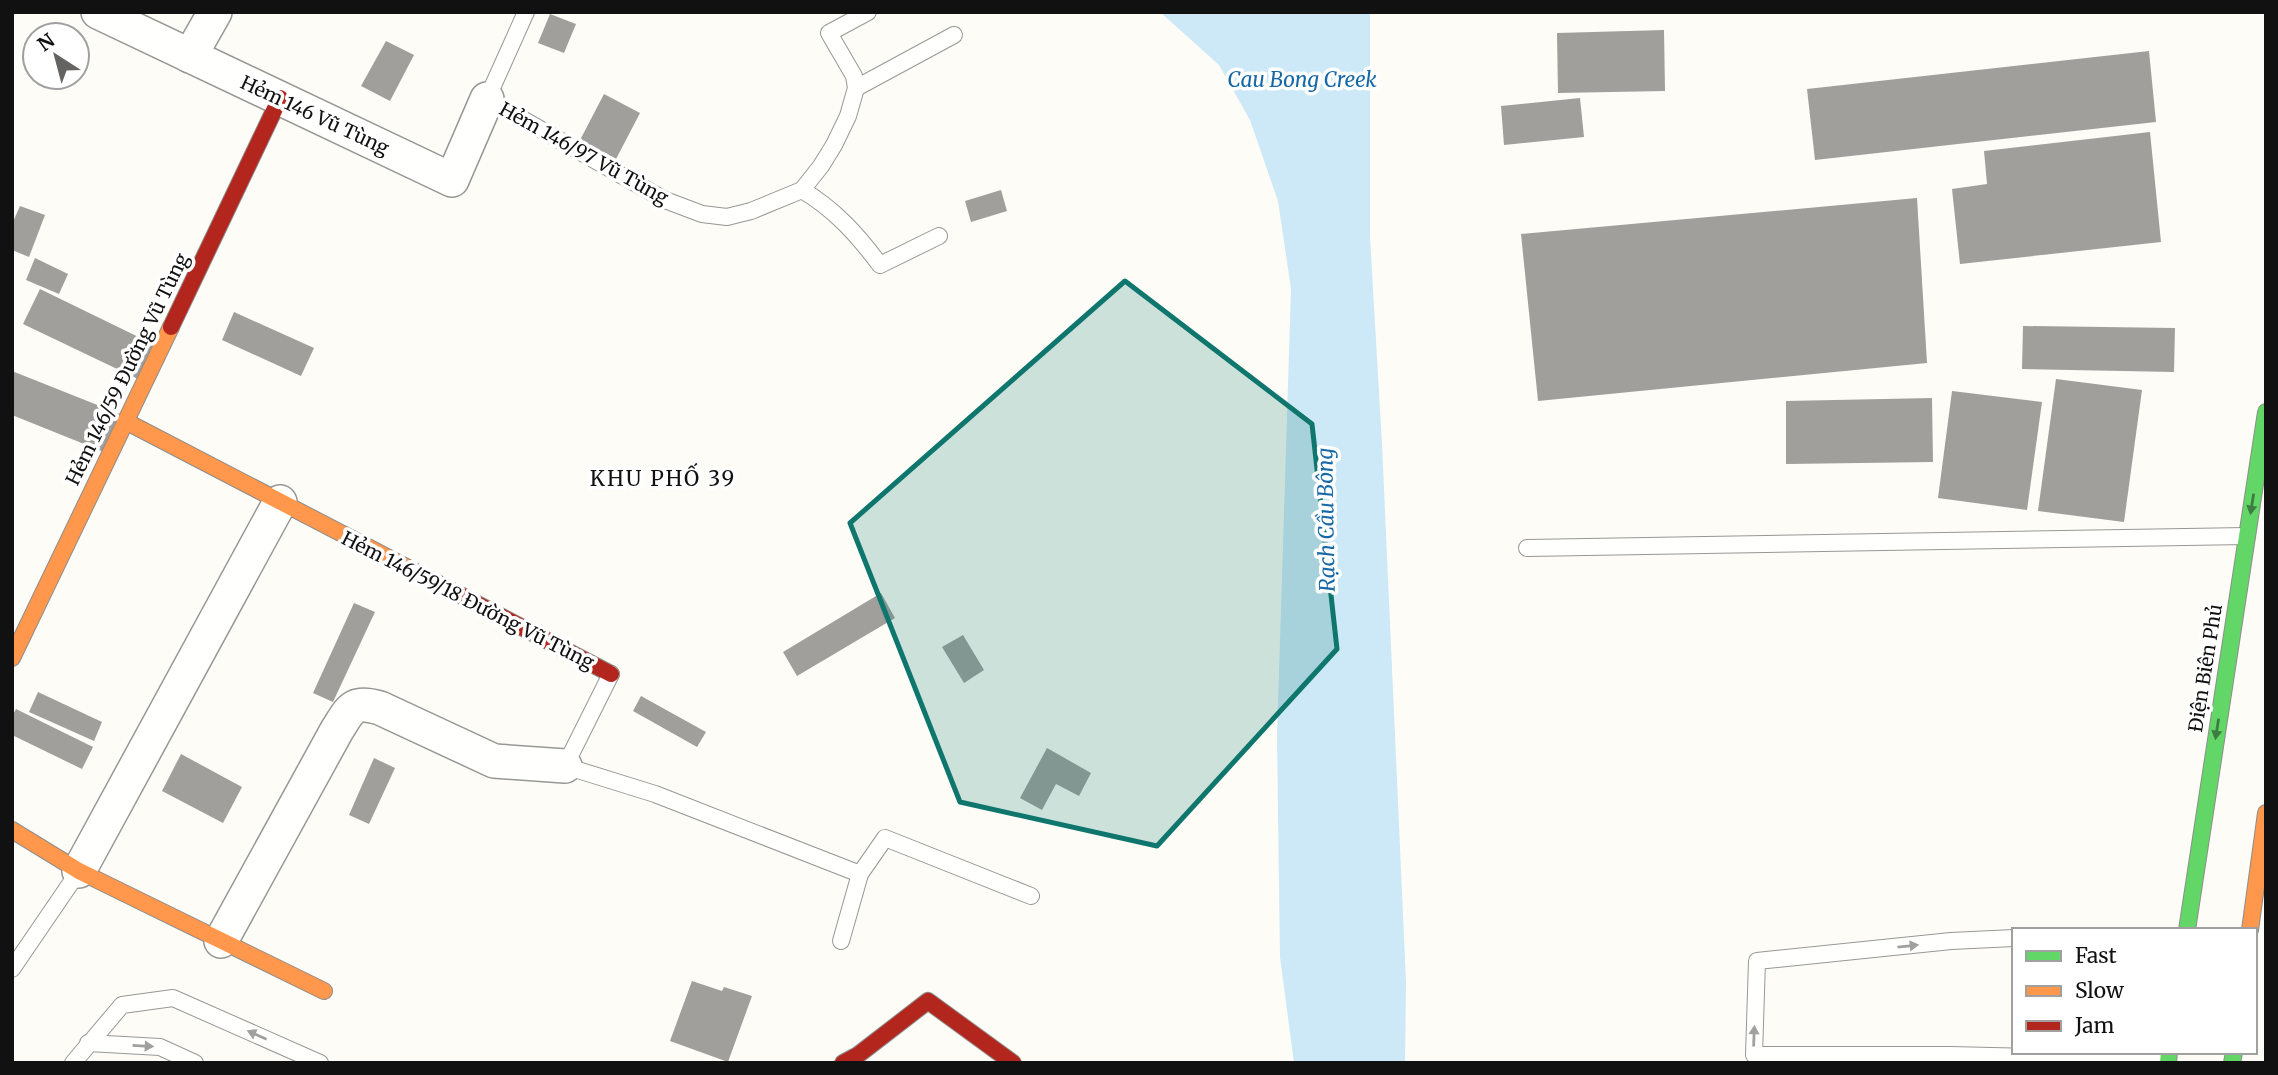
<svg xmlns="http://www.w3.org/2000/svg" width="2278" height="1075" viewBox="0 0 2278 1075" font-family="Merriweather,serif">
	<style>
		.water { fill: #cde8f7 }
		.building { fill: #a19f9c }
		.lines { fill: none; stroke-linecap: round; stroke-linejoin: round }
		.lane-casing { stroke: #979795; stroke-width: 18 }
		.street-casing { stroke: #979795; stroke-width: 36 }
		.fast-casing { stroke: #8e8d8b; stroke-width: 18 }
		.slow-casing { stroke: #8e8d8b; stroke-width: 18 }
		.jam-casing { stroke: #8e8d8b; stroke-width: 18 }
		.lane { stroke: #fffffe; stroke-width: 16 }
		.street { stroke: #fffffe; stroke-width: 33 }
		.fast { stroke: #63d668; stroke-width: 16 }
		.slow { stroke: #ff974d; stroke-width: 16 }
		.jam { stroke: #b3261e; stroke-width: 16 }
		.oneway { fill: #3e7d41 }
		.oneway2 { fill: #a0a09f }
		.marked { fill: #0f766e; fill-opacity: 0.2; stroke: #0f766e; stroke-width: 5; stroke-linejoin: round }
		.labels { text-anchor: middle; dominant-baseline: central; stroke-width: 7; stroke-linejoin: round; paint-order: stroke }
		.street-label { font-size: 19px; fill: #111; stroke: #fff }
		.water-label { font-size: 21px; font-style: italic; fill: #1768a6; stroke: #fff }
		.neighbourhood-label { font-size: 21px; letter-spacing: 2px; fill: #111; stroke: #fff }
	</style>
	<rect width="100%" height="100%" fill="#fdfcf7"/>
	<polygon class="water" points="1160,12 1370,12 1370,237 1382,444 1406,982 1405,1063 1294,1063 1280,957 1277,737 1291,289 1278,201 1250,120 1219,65"/>
	<g class="building">
		<polygon points="550,14 576,24 564,53 538,43"/>
		<polygon points="1664,30 1665,91 1558,93 1557,33"/>
		<polygon points="386,41 414,55 390,101 361,86"/>
		<polygon points="2149,51 2156,122 1815,160 1807,89"/>
		<polygon points="604,94 640,113 615,161 579,142"/>
		<polygon points="1580,98 1584,137 1504,145 1501,106"/>
		<polygon points="2150,132 2161,242 1960,264 1952,189 1987,184 1984,151"/>
		<polygon points="1001,190 1007,211 971,222 965,201"/>
		<polygon points="1917,198 1927,363 1538,401 1521,234"/>
		<polygon points="20,206 45,215 29,257 12,250 12,224"/>
		<polygon points="35,258 68,274 59,294 26,280"/>
		<polygon points="40,289 155,345 138,379 23,324"/>
		<polygon points="234,312 314,348 301,376 222,340"/>
		<polygon points="2023,326 2175,328 2174,372 2022,369"/>
		<polygon points="12,371 120,414 104,452 12,415"/>
		<polygon points="2056,379 2142,390 2124,522 2038,511"/>
		<polygon points="1952,391 2042,402 2027,510 1938,498"/>
		<polygon points="1932,398 1933,462 1786,464 1786,401"/>
		<polygon points="881,593 895,618 797,676 783,652"/>
		<polygon points="354,603 375,612 333,702 313,693"/>
		<polygon points="963,635 984,670 964,683 942,647"/>
		<polygon points="38,692 102,722 94,741 29,712"/>
		<polygon points="641,696 706,732 697,747 633,711"/>
		<polygon points="16,709 93,747 82,769 12,735 12,716"/>
		<polygon points="1047,748 1091,773 1079,796 1056,784 1042,810 1020,798"/>
		<polygon points="181,754 242,787 223,823 162,791"/>
		<polygon points="374,758 395,768 369,824 349,815"/>
		<polygon points="692,981 722,991 724,987 752,996 728,1062 670,1041"/>
	</g>
	<g class="lines">
		<g class="lane-casing">
			<g id="lane">
				<polyline points="526,12 487,99 665,200 702,214 727,217 751,211 802,190 821,166 834,145 848,116 856,88 854,76 829,33 868,12"/>
				<polyline points="856,88 954,35"/>
				<path d="M802,190C834,209 857,234 880,265L939,236"/>
				<polyline points="1527,548 2247,536"/>
				<polyline points="611,674 565,766 655,794 860,874 885,838 1031,896"/>
				<polyline points="2014,938 1951,941 1757,961 1754,1055 1950,1055 2168,1060"/>
				<polyline points="841,941 860,874"/>
				<polyline points="12,969 79,871"/>
				<polyline points="88,1043 160,1047 195,1063"/>
				<polyline points="73,1063 122,1005 173,998 320,1063"/>
			</g>
		</g>
		<g class="street-casing">
			<g id="street">
				<polyline points="98,12 452,180 487,99"/>
				<polyline points="190,56 215,12"/>
				<polyline points="79,871 280,502"/>
				<path d="M221,941L337,730C351,708 353,700 380,708L494,761L565,766"/>
			</g>
		</g>
		<g class="fast-casing">
			<g id="fast">
				<polyline points="2187,930 2266,412"/>
				<polyline points="2168,1063 2169,1052"/>
				<polyline points="2232,1063 2234,1052"/>
			</g>
		</g>
		<g class="slow-casing">
			<g id="slow">
				<polyline points="125,421 462,596"/>
				<polyline points="12,658 171,327"/>
				<polyline points="12,830 79,871 324,991"/>
				<polyline points="2250,930 2266,813"/>
			</g>
		</g>
		<g class="jam-casing">
			<g id="jam">
				<polyline points="171,327 280,98"/>
				<polyline points="462,596 611,674"/>
				<polyline points="843,1063 858,1055 928,1001 1013,1063"/>
			</g>
		</g>
		<use href="#lane" class="lane"/>
		<use href="#street" class="street"/>
		<use href="#fast" class="fast"/>
		<use href="#slow" class="slow"/>
		<use href="#jam" class="jam"/>
	</g>
	<defs><path id="oneway-solid" d="M-6-.8H1V-3.2L6.5 0L1 3.2V.8H-6Z" transform="scale(1.75)"/></defs>
	<g class="oneway">
		<use href="#oneway-solid" transform="translate(2252 504) rotate(99)"/>
		<use href="#oneway-solid" transform="translate(2217 729) rotate(99)"/>
	</g>
	<g class="oneway2">
		<use href="#oneway-solid" transform="translate(1908 946) rotate(-6)"/>
		<use href="#oneway-solid" transform="translate(257 1035) rotate(-156)"/>
		<use href="#oneway-solid" transform="translate(1754 1036) rotate(-88)"/>
		<use href="#oneway-solid" transform="translate(143 1046) rotate(3)"/>
	</g>
	<path class="marked" d="M1125,281L1312,424L1337,649L1157,846L960,802L850,523Z"/>
	<g class="labels">
		<g class="street-label">
			<text transform="translate(315 115) rotate(25)">Hẻm 146 Vũ Tùng</text>
			<text transform="translate(584 153) rotate(29)">Hẻm 146/97 Vũ Tùng</text>
			<text transform="translate(127 369) rotate(-64)">Hẻm 146/59 Đường Vũ Tùng</text>
			<text transform="translate(468 600) rotate(27)">Hẻm 146/59/18 Đường Vũ Tùng</text>
			<text transform="translate(2205 668) rotate(-81)">Điện Biên Phủ</text>
		</g>
		<g class="water-label">
			<text x="1302" y="79">Cau Bong Creek</text>
			<text transform="translate(1326 520) rotate(-91)">Rạch Cầu Bông</text>
		</g>
		<g class="neighbourhood-label">
			<text x="663" y="478">KHU PHỐ 39</text>
		</g>
	</g>
	<rect width="2278" height="1075" fill="none" stroke="#111111" stroke-width="28"/>
	<rect x="2012" y="928" width="245" height="126" fill="#ffffff" stroke="#a0a0a0" stroke-width="2"/>
	<rect x="2026" y="951" width="35" height="10" fill="#63d668" stroke="#a0a0a0" stroke-width="2"/>
	<text x="2075" y="963" font-size="21" fill="#111111">Fast</text>
	<rect x="2026" y="986" width="35" height="10" fill="#ff974d" stroke="#a0a0a0" stroke-width="2"/>
	<text x="2075" y="998" font-size="21" fill="#111111">Slow</text>
	<rect x="2026" y="1021" width="35" height="10" fill="#b3261e" stroke="#a0a0a0" stroke-width="2"/>
	<text x="2075" y="1033" font-size="21" fill="#111111">Jam</text>
	<g transform="translate(56 56) rotate(324)"><circle r="33" fill="#ffffff" stroke="#a0a0a0" stroke-width="2"/>
	<path d="M0-5L12 26L0 18L-12 26Z" fill="#646362"/>
	<text y="-10" font-size="19" font-weight="bold" text-anchor="middle" fill="#111111">N</text>
	</g>
</svg>
